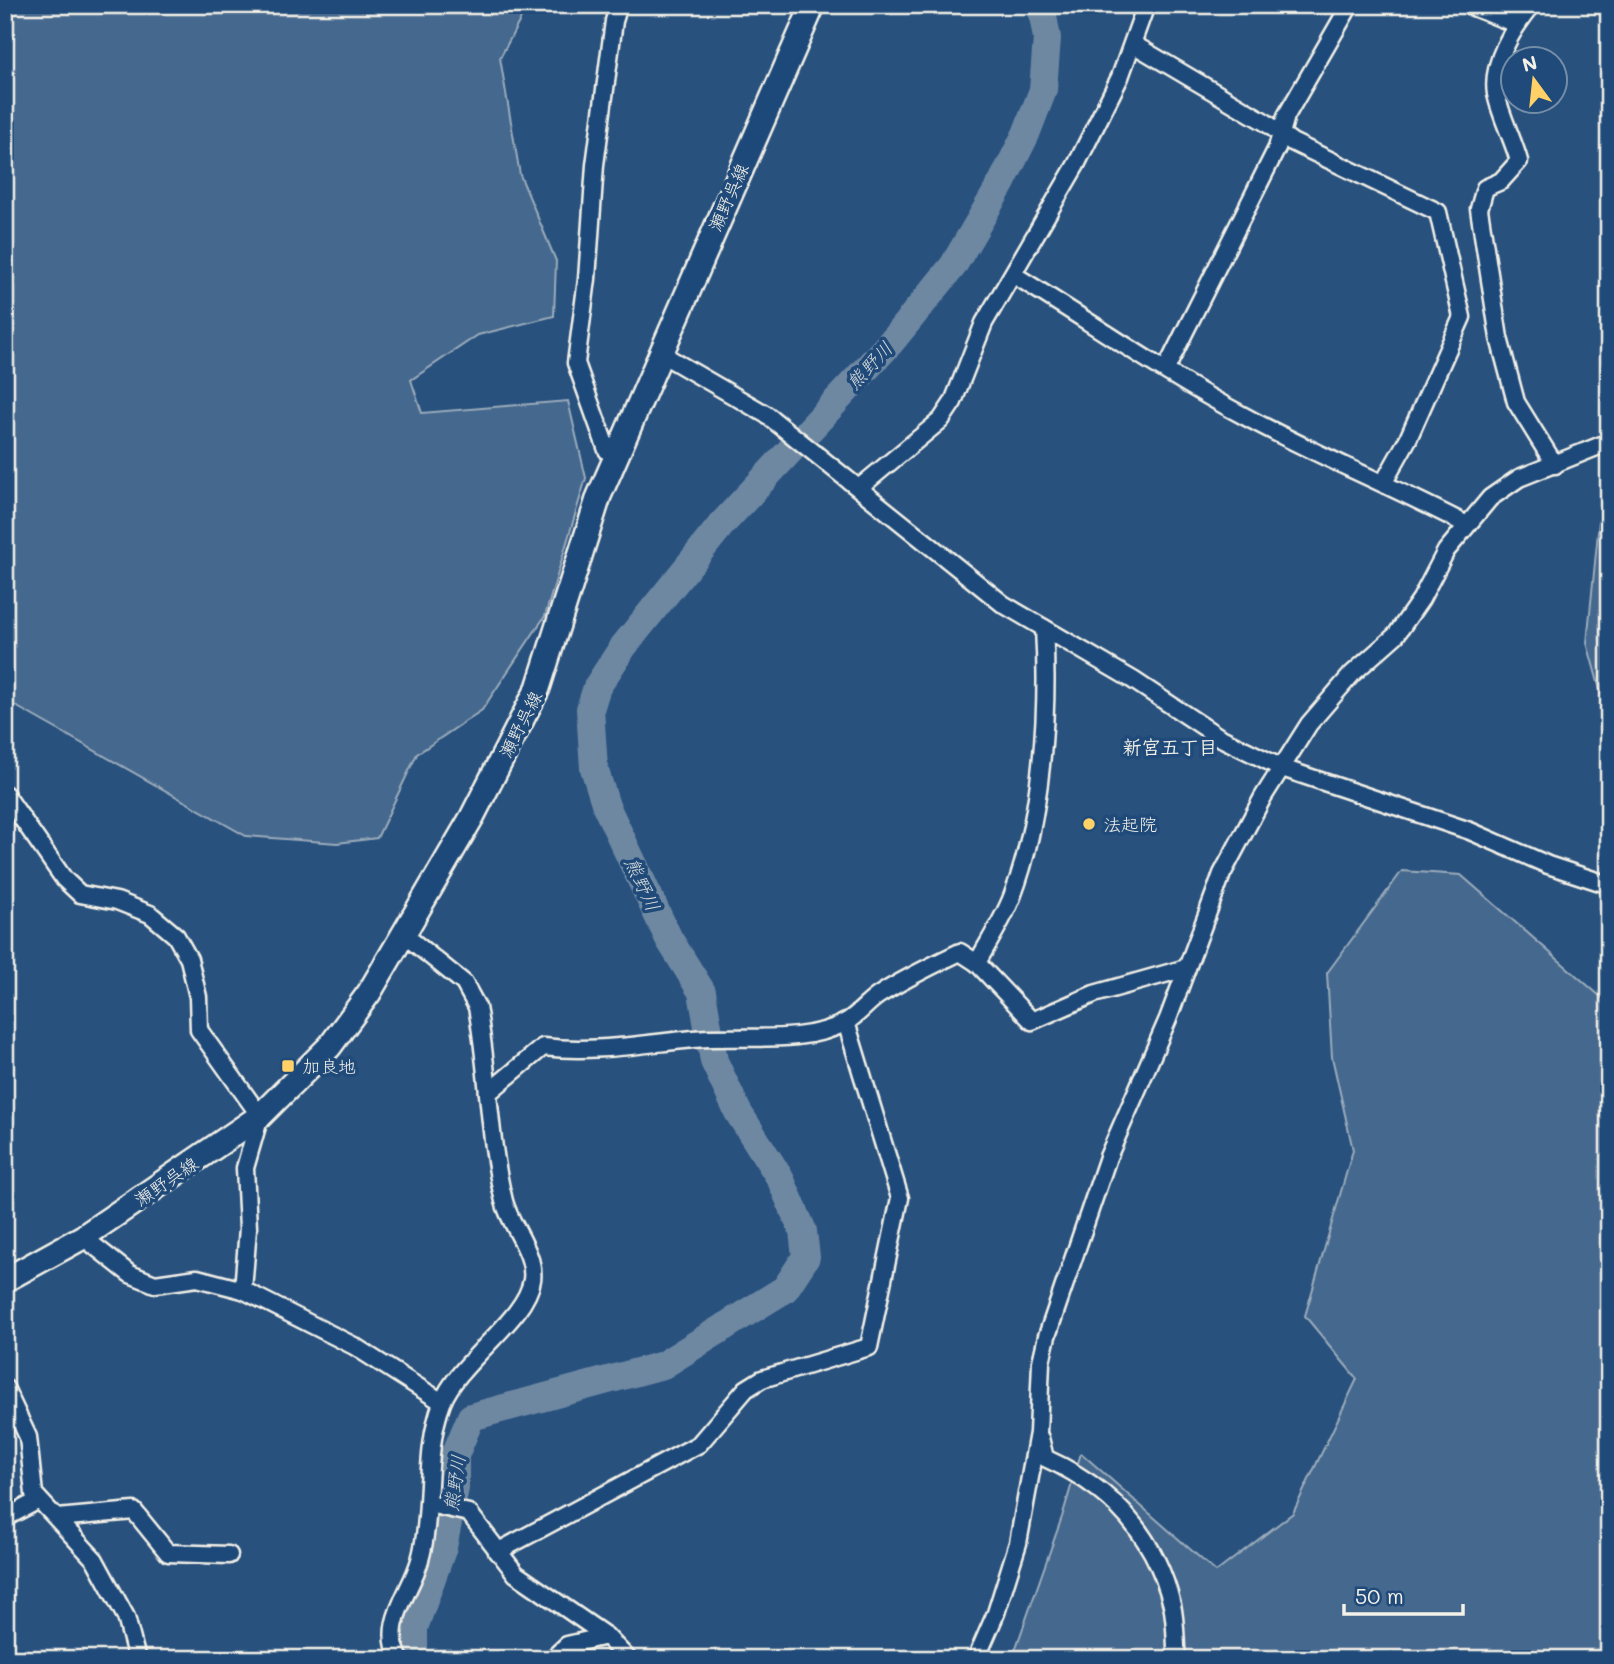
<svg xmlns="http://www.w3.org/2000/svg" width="1614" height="1664" font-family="Mali,'Klee One',sans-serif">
	<rect width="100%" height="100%" fill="#28517e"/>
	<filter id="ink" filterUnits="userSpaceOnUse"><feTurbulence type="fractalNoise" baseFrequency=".0143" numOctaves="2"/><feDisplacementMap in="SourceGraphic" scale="14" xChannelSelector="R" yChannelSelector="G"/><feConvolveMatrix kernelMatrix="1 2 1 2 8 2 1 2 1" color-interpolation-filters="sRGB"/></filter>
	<g filter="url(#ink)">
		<g fill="#45688e" stroke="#9cacbb" stroke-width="2">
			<path d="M5 5H528L500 58 520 175 556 261 554 316 478 335 411 380 422 413 568 401 586 478 545 616 482 710 417 754 377 838 337 843 246 836 5 700Z"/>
			<path d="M1609 514V722L1587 643 1599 522Z"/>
			<path d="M1402 871 1461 875 1609 1004V1659H1012L1062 1517 1081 1453 1216 1572 1293 1513 1357 1379 1305 1316 1353 1150 1332 1057 1327 973Z"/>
		</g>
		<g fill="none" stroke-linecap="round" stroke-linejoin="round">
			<path stroke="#6e88a2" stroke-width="28" d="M414 1659V1628L443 1547 455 1488V1455L471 1417 663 1365 785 1289 806 1257 803 1231 780 1178 738 1112 714 1061 702 992 669 939 606 806 594 768 590 709 597 687 623 647 722 524 891 342 953 266 1001 184 1026 134 1043 90 1047 38 1041 5"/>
			<g stroke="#f4f1e8" stroke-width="21">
				<g id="street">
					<path d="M1468 5 1516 24"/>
					<path d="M1532 5C1513 28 1491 63 1496 94 1501 117 1513 139 1519 161L1501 181 1485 188 1479 209 1499 338 1516 402 1555 465"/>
					<path d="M1133 44 1265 122 1292 142 1438 212 1462 317 1408 439 1384 482"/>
					<path d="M1014 275C1091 322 1166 375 1246 417 1318 456 1395 487 1467 525"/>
					<path d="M660 353 767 415 1003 604 1133 680 1219 737 1282 768 1470 831 1548 865 1609 885"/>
					<path d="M1166 369 1277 148 1286 116 1350 5"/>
					<path d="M615 458 607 450 576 363 587 279 595 165 614 21 619 5"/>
					<path d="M859 488 941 420 953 402 984 323 1076 165 1120 77 1146 5"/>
					<path d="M5 794 64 879 80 894 117 901 150 914 176 936 189 959 198 997 199 1030 260 1116 245 1168 248 1228 243 1290"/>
					<path d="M977 963C989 941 1003 920 1012 897 1042 819 1049 711 1044 628"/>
					<path d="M488 1093 543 1047C594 1053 642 1044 693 1039 740 1034 803 1046 846 1022 858 1015 868 1002 879 995 905 978 933 965 960 952L977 963 1032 1021 1094 994 1186 968"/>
					<path d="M83 1237 130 1274 155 1284 197 1278 243 1290 354 1346 442 1402"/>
					<path d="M5 1388 28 1437 34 1494 95 1560 126 1617 137 1659"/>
					<path d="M1040 1438 1045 1458C1110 1487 1155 1534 1172 1605 1176 1622 1175 1641 1177 1659"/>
					<path d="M429 1504 469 1513 516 1574 606 1636 628 1659"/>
					<path d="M5 1518 39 1500"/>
					<path d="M57 1518 134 1511 168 1553 229 1555"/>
					<path d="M497 1552 699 1444 746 1389 762 1379 869 1347 900 1198 846 1022"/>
					<path d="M400 1659C380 1624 411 1593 420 1560 434 1509 423 1453 442 1403 458 1361 526 1320 532 1280 536 1253 510 1226 504 1201 488 1137 489 1071 477 1007L464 983 402 933"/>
					<path d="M552 1659 567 1645 606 1636"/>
					<path d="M976 1659 996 1613 1018 1543 1038 1433 1041 1362 1047 1336 1108 1157 1168 1019 1222 874 1263 797 1309 724 1352 674 1396 635 1421 599 1446 551 1490 498 1519 478 1609 442"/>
				</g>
			</g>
			<g stroke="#f4f1e8" stroke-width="28">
				<path id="secondary" d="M5 1280 83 1237 260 1116 330 1046 369 993 472 817 538 688 599 496 813 5"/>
			</g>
			<use href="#street" stroke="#1f4a7a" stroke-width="16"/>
			<use href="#secondary" stroke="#1f4a7a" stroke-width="23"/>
		</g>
	</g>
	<g fill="#ffd166" stroke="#1f4a7a" stroke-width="2.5">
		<circle cx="1089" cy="824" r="7"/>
		<rect x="281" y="1059" width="14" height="14" rx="3.5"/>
	</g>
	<g text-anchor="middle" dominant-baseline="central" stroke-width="7" stroke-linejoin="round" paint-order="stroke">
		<g font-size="18" fill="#f4f1e8" stroke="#1f4a7a">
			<text transform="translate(728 197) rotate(-66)">瀬野呉線</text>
			<text transform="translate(520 724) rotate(-63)">瀬野呉線</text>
			<text transform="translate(166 1181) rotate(-34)">瀬野呉線</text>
		</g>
		<g font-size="18" fill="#f4f1e8" stroke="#1f4a7a" text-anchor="start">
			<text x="1103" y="824">法起院</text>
			<text x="302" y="1066">加良地</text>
		</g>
		<g font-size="19" font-style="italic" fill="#d9dcda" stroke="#1f4a7a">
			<text transform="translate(869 365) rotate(-47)">熊野川</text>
			<text transform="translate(643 884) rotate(65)">熊野川</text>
			<text transform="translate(454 1483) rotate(-82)">熊野川</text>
		</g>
		<g font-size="19" font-weight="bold" fill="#f4f1e8" stroke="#1f4a7a">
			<text x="1170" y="746">新宮五丁目</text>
		</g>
	</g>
	<rect width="1614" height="1664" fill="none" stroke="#1f4a7a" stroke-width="28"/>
	<rect x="14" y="14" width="1586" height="1636" fill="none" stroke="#f4f1e8" stroke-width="2.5" filter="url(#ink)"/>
	<g transform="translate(1534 80) rotate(345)"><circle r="33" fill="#1f4a7a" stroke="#748da6" stroke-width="2"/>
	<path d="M0-5L12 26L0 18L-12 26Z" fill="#ffd166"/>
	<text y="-10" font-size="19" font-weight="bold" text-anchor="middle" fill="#f4f1e8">N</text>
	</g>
	<path d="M1344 1604v10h119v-10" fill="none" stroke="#f4f1e8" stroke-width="3.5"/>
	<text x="1355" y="1604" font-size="21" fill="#f4f1e8" stroke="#1f4a7a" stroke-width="5" paint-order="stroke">50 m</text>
</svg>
